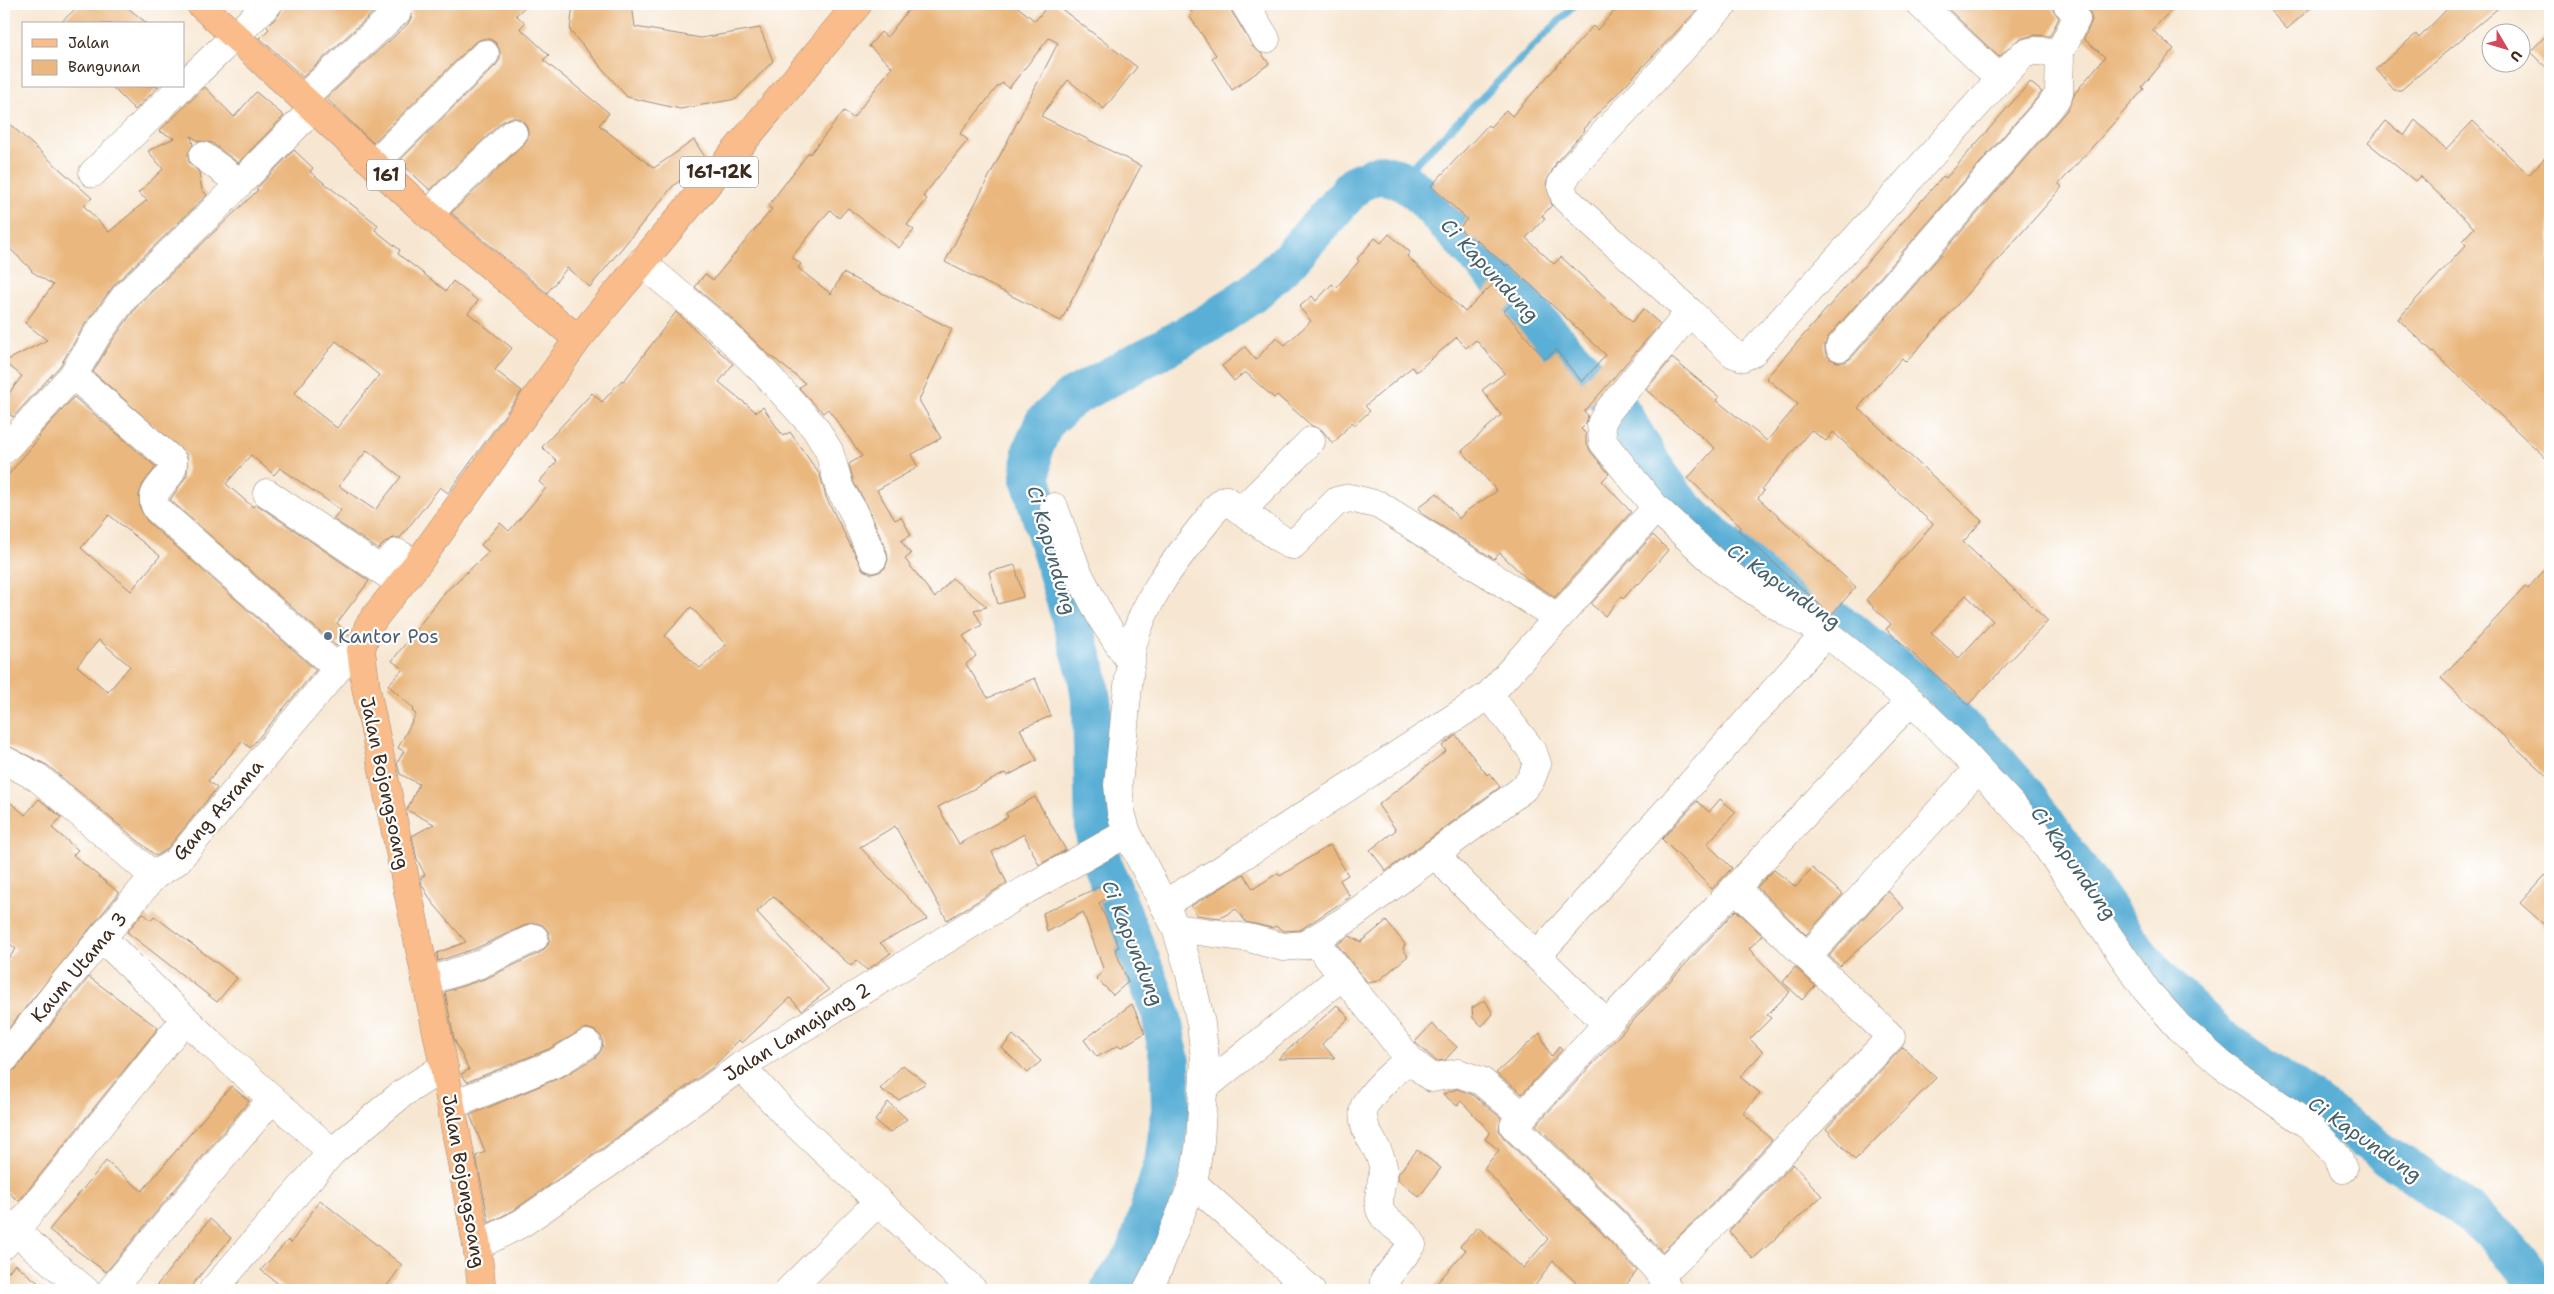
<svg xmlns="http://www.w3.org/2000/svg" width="2554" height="1294" font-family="'Shantell Sans',sans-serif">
	<rect width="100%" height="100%" fill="#fff"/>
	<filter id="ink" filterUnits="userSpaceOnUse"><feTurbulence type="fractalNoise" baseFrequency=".02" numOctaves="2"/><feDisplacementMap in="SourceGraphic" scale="10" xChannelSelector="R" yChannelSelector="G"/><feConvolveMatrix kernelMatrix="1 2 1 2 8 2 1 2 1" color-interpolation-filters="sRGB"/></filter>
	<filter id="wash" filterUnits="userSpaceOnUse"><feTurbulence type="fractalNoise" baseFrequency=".0096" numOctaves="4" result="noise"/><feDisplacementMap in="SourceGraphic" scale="20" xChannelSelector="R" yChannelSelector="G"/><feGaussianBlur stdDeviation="1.12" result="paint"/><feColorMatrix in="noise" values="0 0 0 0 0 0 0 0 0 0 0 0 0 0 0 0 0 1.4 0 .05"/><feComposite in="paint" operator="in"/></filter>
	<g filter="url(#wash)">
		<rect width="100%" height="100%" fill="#f7e7d2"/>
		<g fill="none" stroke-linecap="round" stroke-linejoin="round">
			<path stroke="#5aafd6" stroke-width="7" d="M1400 179 1576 4"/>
			<path stroke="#5aafd6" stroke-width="40" d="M1110 1290 1136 1254 1164 1163 1171 1110 1170 1063 1161 1013 1102 863 1095 833 1092 706 1087 673 1031 480 1032 451 1044 423 1071 398 1206 325 1253 293 1288 261 1357 183 1380 174 1400 179 1419 193 1619 409 1652 465 1677 500 1702 526 1756 572 1847 629 1922 688 1995 760 2027 797 2141 958 2177 997 2219 1037 2470 1213C2496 1236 2523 1258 2537 1290"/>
		</g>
		<g id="blocks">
			<g fill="#eab87f" fill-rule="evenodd">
				<path d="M81 4H123L148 24H59Z"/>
				<path d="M283 4H377L380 6 303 77 260 38 269 29 267 27 279 15Z"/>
				<path d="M410 4H528L516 15 525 23 520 28 549 55 543 60 609 113 599 125 654 168 694 140 707 160 673 186 590 287 567 268 547 293 451 213 524 144 528 138V130L524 122 518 118H510L502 122 430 190 399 161 496 65 500 59V51L496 43 490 39H482L474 43 373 143 326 98 408 24 412 16Z"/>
				<path d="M573 4H632L635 27 701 38 760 28 773 61 736 99 680 109 627 97 570 31Z"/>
				<path d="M913 4H1014L1035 21 1049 4H1055L1137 67 1104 109 1068 80 1041 116 1141 166 1061 321 945 262 1058 43 1049 38 1009 88 1003 83 998 86 960 134 968 140 923 196 927 199 907 225 914 230 899 248 848 208 839 218 830 210 792 257 801 264 798 268 831 294 843 273 952 329 919 400 941 438 911 455 918 467 877 490 895 520 901 517 911 535 901 541 911 554 905 559 935 598 952 578 987 607 974 610 982 625 963 636 976 656 966 664 988 698 1035 678 1051 716 1020 729 1037 760 1007 776 1005 773 938 807 959 844 1008 817 1006 813 1035 797 1066 850 1039 865 1024 834 992 852 1007 883 947 920 895 826 860 847 928 919 880 943 891 953 867 970 856 960 851 966 773 896 757 912 829 990 802 1010 790 998 742 1043 739 1040 713 1067 603 1148 514 1210 489 1223 476 1156 485 1152 470 1115 564 1076 596 1057 601 1051 603 1043 601 1036 595 1031 586 1028 549 1049 467 1082 461 1074 469 1070 454 1039 445 992 487 978 541 952 547 946 550 939 548 931 543 925 536 923 528 924 474 949 438 961 437 953 466 942 432 902 422 885 421 877 425 875 417 859 412 836 434 824 407 810 419 784 400 774 397 763 404 751 398 748 416 714 412 711 414 709 388 685 403 669 392 661 445 592 489 552 481 545 500 523 509 531 546 488 539 482 557 461 542 447 592 393 602 402 622 380 624 381 676 312 733 364 719 382 756 412 763 407 783 436 790 432 820 475 826 497 863 570 872 574 879 572 885 568 888 560 887 552 866 503 854 483 849 464 862 456 828 409 823 413 799 388 805 383 767 353 728 315 695 287 705 274 713 280 772 209 768 206 809 152 810 154 844 111 853 118 892 67 869 46 881 32 887 37ZM691 607 726 645 700 668 665 636Z"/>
				<path d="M1186 4H1229L1232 12 1253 47 1262 54 1269 64 1232 90 1212 58 1216 55 1190 17 1193 14Z"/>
				<path d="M1621 4H1703L1583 129 1585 130 1557 161 1546 183 1552 205 1542 216 1545 218 1526 238 1554 264 1561 257 1632 322 1643 309 1660 324 1584 412 1588 415 1586 424 1581 429 1586 434V443L1591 452 1609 474 1602 481 1631 512 1555 597 1528 580 1500 553 1494 559 1424 515 1418 508 1437 493 1459 519 1466 511 1497 491 1462 451 1501 415 1482 390 1505 373 1476 340 1466 348 1457 337 1416 372 1412 367 1365 406 1370 411 1355 425 1352 422 1333 444 1322 430 1312 426 1277 395 1274 398 1245 372 1234 381 1222 366 1245 347 1256 360 1276 337 1285 345 1311 321 1299 307 1312 296 1316 301 1332 284 1336 288 1359 261 1357 259 1375 238 1381 243 1389 234 1410 252 1407 256 1465 312 1498 279 1516 300 1504 311 1545 359 1556 350 1582 382 1606 355 1508 264 1506 266 1476 239 1474 242 1459 228 1467 219 1431 186 1488 125 1490 127 1506 110 1512 116 1593 26 1597 30Z"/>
				<path d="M1943 4H2052V8L2059 18 2050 36 2034 35 2019 39 1999 57Z"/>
				<path d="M2087 4H2177L2152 30 2174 49 2142 87 2144 89 2059 184 2062 187 2043 209 1906 362 1902 358 1858 408 1982 521 1963 542 2048 621 1968 705 1886 629 1891 624 1866 600 1933 524 1833 432 1826 441 1811 430 1762 489 1764 491 1758 498 1856 587 1831 615 1738 530 1741 527 1688 478 1715 448 1646 390 1672 358 1719 397 1716 400 1767 441 1798 404 1766 378 1943 176 1946 178 2030 82 2042 92 1828 337 1825 344V352L1830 359 1837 362H1845L1852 357 2068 109 2075 93 2105 57 2084 39 2092 20ZM1966 595 1993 621 1959 658 1931 633Z"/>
				<path d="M2264 4H2315L2287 29Z"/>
				<path d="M2452 4H2503L2401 90H2394L2376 69 2416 34 2419 38Z"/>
				<path d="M2550 31V71L2530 52Z"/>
				<path d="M111 86H159L135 110Z"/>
				<path d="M205 87 234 117 256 92 284 116 238 163 212 143 198 141 191 136 193 145 188 154 189 162 199 172 202 190 207 195 115 284 85 324 60 366 13 417 4 410V400L22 376 4 362 47 340 25 323 53 285 31 271 32 270 4 243V119L92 198 84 206 109 232 147 200 138 193 163 169 148 151 174 138 159 131Z"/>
				<path d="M2415 120 2446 149 2473 121 2529 175 2550 152V462L2398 319 2466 245 2462 241 2474 228 2420 176 2415 181 2368 143 2386 121 2404 136Z"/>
				<path d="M294 150 313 168 310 172 378 225 375 230 400 250 398 254 446 291 453 281 478 301 468 313 512 348 495 370 522 391 448 493 440 487 400 538H394L387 541 378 549 333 519 341 510 280 468 274 475 251 455 226 484 253 507 256 504 369 581 337 623 349 635 336 646 170 500 187 475V455L93 372 111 342 138 305 258 190 256 189ZM336 341 379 375 337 428 294 394ZM367 450 401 477 375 510 339 486Z"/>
				<path d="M74 397 156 467 143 484 139 495 140 508 147 521 316 670 250 748 242 741 208 781 217 788 167 849 156 856 47 765 4 744V480L39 438 38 436ZM109 515 160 556 131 591 81 548ZM99 640 130 666 108 692 77 666Z"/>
				<path d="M1653 535 1668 550 1639 584 1637 583 1623 599 1621 597 1605 616 1591 604Z"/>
				<path d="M2550 564V779L2441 678 2525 587 2527 589Z"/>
				<path d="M1015 565 1023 597 998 604 989 572Z"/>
				<path d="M1456 735 1487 775 1489 773 1500 787 1386 871 1370 850 1396 830 1378 805 1446 751 1442 746Z"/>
				<path d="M4 797 25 815 39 799 61 817 52 828 78 850 73 855 119 893 4 1034V964L16 949 4 939Z"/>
				<path d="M1720 799 1736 812 1707 844 1732 868 1712 889 1662 839 1697 801 1709 812Z"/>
				<path d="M1330 845 1348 875 1340 880 1350 897 1300 930 1284 931 1275 926 1272 928 1246 922 1236 909 1220 918 1197 915 1191 906 1244 874 1253 889 1278 873 1280 876Z"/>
				<path d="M1812 868 1843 894 1806 935 1757 887 1774 870 1796 887Z"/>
				<path d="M2550 870V930L2520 903Z"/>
				<path d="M1103 885 1109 897 1099 903 1119 947 1115 949 1128 982 1113 995 1096 978 1104 971 1083 912 1047 932 1043 913Z"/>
				<path d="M1888 891 1904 908 1840 966 1829 956Z"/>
				<path d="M1736 910 1762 935 1749 949 1790 992 1767 1015 1771 1018 1750 1039 1763 1052 1740 1077 1760 1093 1743 1113 1772 1140 1709 1207 1662 1252 1623 1210 1536 1125Z"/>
				<path d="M143 913 151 920 154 916 237 978 217 1002 127 932Z"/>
				<path d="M1386 921 1405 944 1403 949 1408 956 1378 981 1368 983 1337 944 1350 936 1361 942Z"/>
				<path d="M1795 967 1815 986 1802 1000 1783 982Z"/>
				<path d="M89 977 158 1028 19 1201 4 1189V1074L16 1069Z"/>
				<path d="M1485 1000 1493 1014 1482 1026 1473 1018 1472 1008Z"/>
				<path d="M1132 1004 1145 1033 1120 1048 1119 1045 1097 1057 1084 1040Z"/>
				<path d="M1337 1005 1349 1018 1322 1044 1335 1058 1278 1059Z"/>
				<path d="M1432 1024 1457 1047 1445 1060 1436 1061 1415 1042Z"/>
				<path d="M1540 1033 1551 1057 1559 1047 1562 1050 1522 1094 1496 1073Z"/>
				<path d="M1013 1035 1041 1061 1028 1073 1002 1048Z"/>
				<path d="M1903 1047 1936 1078 1855 1160 1826 1129Z"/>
				<path d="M903 1065 926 1083 899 1100 880 1089Z"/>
				<path d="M231 1086 249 1101 106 1272 49 1230 106 1161 142 1191Z"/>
				<path d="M1457 1089 1473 1095 1501 1118 1499 1130 1503 1137 1601 1232 1637 1271 1622 1290H1584L1553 1261 1532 1290H1431L1466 1250 1460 1246 1478 1227 1523 1268 1548 1239 1484 1168 1499 1150 1485 1139 1490 1132 1461 1101 1457 1106 1443 1094Z"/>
				<path d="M888 1102 907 1119 890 1133 875 1121Z"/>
				<path d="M1417 1150 1441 1168 1419 1197 1398 1180V1174Z"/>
				<path d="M1793 1164 1822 1196 1753 1259 1729 1231Z"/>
				<path d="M320 1200 402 1265 384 1290H286L261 1270 288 1240 291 1243Z"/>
				<path d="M210 1219 231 1238 188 1290H153Z"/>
				<path d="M15 1264 47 1290H4V1277Z"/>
			</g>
		</g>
	</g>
	<g filter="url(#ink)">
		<use href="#blocks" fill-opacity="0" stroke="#998878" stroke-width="1"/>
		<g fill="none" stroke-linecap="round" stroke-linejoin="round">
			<g stroke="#998878" stroke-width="29">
				<g id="minor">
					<path d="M1245 4 1266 39"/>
					<path d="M1920 4 2000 79"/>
					<path d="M2067 4 2072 9 2076 19 2060 52 2034 51 2023 54 1752 353 1743 357 1734 354 1690 312 1608 411 1601 424 1603 442 1656 508 1725 572 1790 614 1826 633 1911 701 1961 750 2035 830 2147 991 2179 1027 2222 1065 2307 1124 2336 1154 2343 1169"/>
					<path d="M184 85 268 4"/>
					<path d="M303 98 397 12"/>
					<path d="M203 156 233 178 243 180 313 109"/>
					<path d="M374 164 485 54"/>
					<path d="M93 173 182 86"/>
					<path d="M243 180 209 215 126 295 98 333 73 375 173 461C175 481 144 489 157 509L337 668"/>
					<path d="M429 215 445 197 513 133"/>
					<path d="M641 262 717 326 765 373 815 428 829 451 840 489 852 509 873 558"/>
					<path d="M1690 312 1565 198 1561 185 1569 171 1724 4"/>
					<path d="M1840 347 2056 99 2059 93 2060 52"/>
					<path d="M4 450 73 375"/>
					<path d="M267 493 400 583"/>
					<path d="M1054 507 1077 571 1102 619 1131 663"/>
					<path d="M1242 510 1311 441"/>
					<path d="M380 569 397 553 417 564"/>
					<path d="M4 760 37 777 154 876"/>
					<path d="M1435 854 1463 884 1607 1024 1911 701"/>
					<path d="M1164 904 1221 870 1489 695 1656 508"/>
					<path d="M1176 928 1249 938 1283 947 1305 945 1346 920 1523 789 1531 779 1537 764 1533 752 1489 695"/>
					<path d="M102 938 209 1042 332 1152"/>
					<path d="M1314 940 1410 1060"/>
					<path d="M1537 956 1826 633"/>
					<path d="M1808 956 1978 769"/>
					<path d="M426 982 480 964 534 938"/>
					<path d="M1607 1024 1514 1126 1612 1221 1661 1274"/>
					<path d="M4 1059 68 978 154 876 177 861 350 654"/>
					<path d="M741 1066 786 1115 973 1290"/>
					<path d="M1204 1088 1342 976"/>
					<path d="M452 1105 556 1063 587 1044"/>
					<path d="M1193 1183 1311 1290"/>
					<path d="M4 1222 85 1290"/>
					<path d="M4 1245 185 1019"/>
					<path d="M477 1246 522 1223 612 1161 741 1066 1026 890 1127 833"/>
					<path d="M111 1290 271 1100"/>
					<path d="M213 1290 332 1152 403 1093 444 1067"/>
					<path d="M789 1290 879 1201"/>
					<path d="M1147 1290 1158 1269 1193 1183 1200 1142 1205 1059 1201 1024 1189 970 1176 928 1127 833 1121 812 1118 785 1132 647C1144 599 1175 560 1205 523 1211 516 1217 504 1226 500L1288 544 1293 545 1337 501 1350 498 1379 505 1557 617"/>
					<path d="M1387 1290 1384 1281 1412 1245C1407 1230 1388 1226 1381 1212 1375 1200 1384 1181 1383 1167 1381 1152 1371 1142 1366 1129 1363 1121 1362 1110 1366 1103 1374 1091 1397 1067 1410 1060L1432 1078 1458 1073 1481 1081 1523 1116"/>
					<path d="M1668 1290 1661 1274 1720 1218 1891 1037 1735 888"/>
				</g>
			</g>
			<g stroke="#998878" stroke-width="29">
				<g id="major">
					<path d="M200 4 429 215 578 339"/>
					<path d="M482 1290 477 1246 444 1067 366 688 361 650 368 627 377 614 417 564 578 339 858 4"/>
				</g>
			</g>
			<use href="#minor" stroke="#fff" stroke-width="28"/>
			<use href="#major" stroke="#f9bc8a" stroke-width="28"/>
		</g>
	</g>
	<circle fill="#5c6f8a" stroke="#fff" stroke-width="2" cx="328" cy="636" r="5"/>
	<g text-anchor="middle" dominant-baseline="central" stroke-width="4.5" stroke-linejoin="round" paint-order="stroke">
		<g fill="#fff" stroke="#766a62" stroke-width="1">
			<rect x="680" y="156.5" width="78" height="31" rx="4"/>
			<rect x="367" y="159.5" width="38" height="31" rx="4"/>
		</g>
		<g font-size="18" font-weight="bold" fill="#3b2a1e">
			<text x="719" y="172">161-12K</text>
			<text x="386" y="175">161</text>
		</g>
		<g font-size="19" fill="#4e5e75" stroke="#fff" text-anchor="start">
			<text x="338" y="636">Kantor Pos</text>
		</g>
		<g font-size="19" fill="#3b2a1e" stroke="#fff">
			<text transform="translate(385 783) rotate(78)">Jalan Bojongsoang</text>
			<text transform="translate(218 810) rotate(-49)">Gang Asrama</text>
			<text transform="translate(79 967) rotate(-50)">Kaum Utama 3</text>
			<text transform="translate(797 1032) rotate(-32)">Jalan Lamajang 2</text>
			<text transform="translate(464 1181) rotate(80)">Jalan Bojongsoang</text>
		</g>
		<g font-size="20" font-style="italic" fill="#475f68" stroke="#fff">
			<text transform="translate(1490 270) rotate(47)">Ci Kapundung</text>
			<text transform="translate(1052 550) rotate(74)">Ci Kapundung</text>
			<text transform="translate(1784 586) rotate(35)">Ci Kapundung</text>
			<text transform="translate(2074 863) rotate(55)">Ci Kapundung</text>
			<text transform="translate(1133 943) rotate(68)">Ci Kapundung</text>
			<text transform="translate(2365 1139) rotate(35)">Ci Kapundung</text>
		</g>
	</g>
	<rect width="2554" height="1294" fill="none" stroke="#fff" stroke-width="20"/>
	<rect x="22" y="22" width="162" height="65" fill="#ffffff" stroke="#b1aaa5"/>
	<rect x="32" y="39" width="25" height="8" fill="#f9bc8a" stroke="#b1aaa5"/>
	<text x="68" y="48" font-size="15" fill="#3b2a1e">Jalan</text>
	<rect x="32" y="60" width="25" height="15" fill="#eab87f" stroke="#b1aaa5"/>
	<text x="68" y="72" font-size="15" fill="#3b2a1e">Bangunan</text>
	<g transform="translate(2506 48) rotate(128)"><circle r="24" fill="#ffffff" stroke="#b1aaa5"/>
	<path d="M0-4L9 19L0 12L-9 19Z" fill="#d1495b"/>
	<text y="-8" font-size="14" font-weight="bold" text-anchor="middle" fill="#3b2a1e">U</text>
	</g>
</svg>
